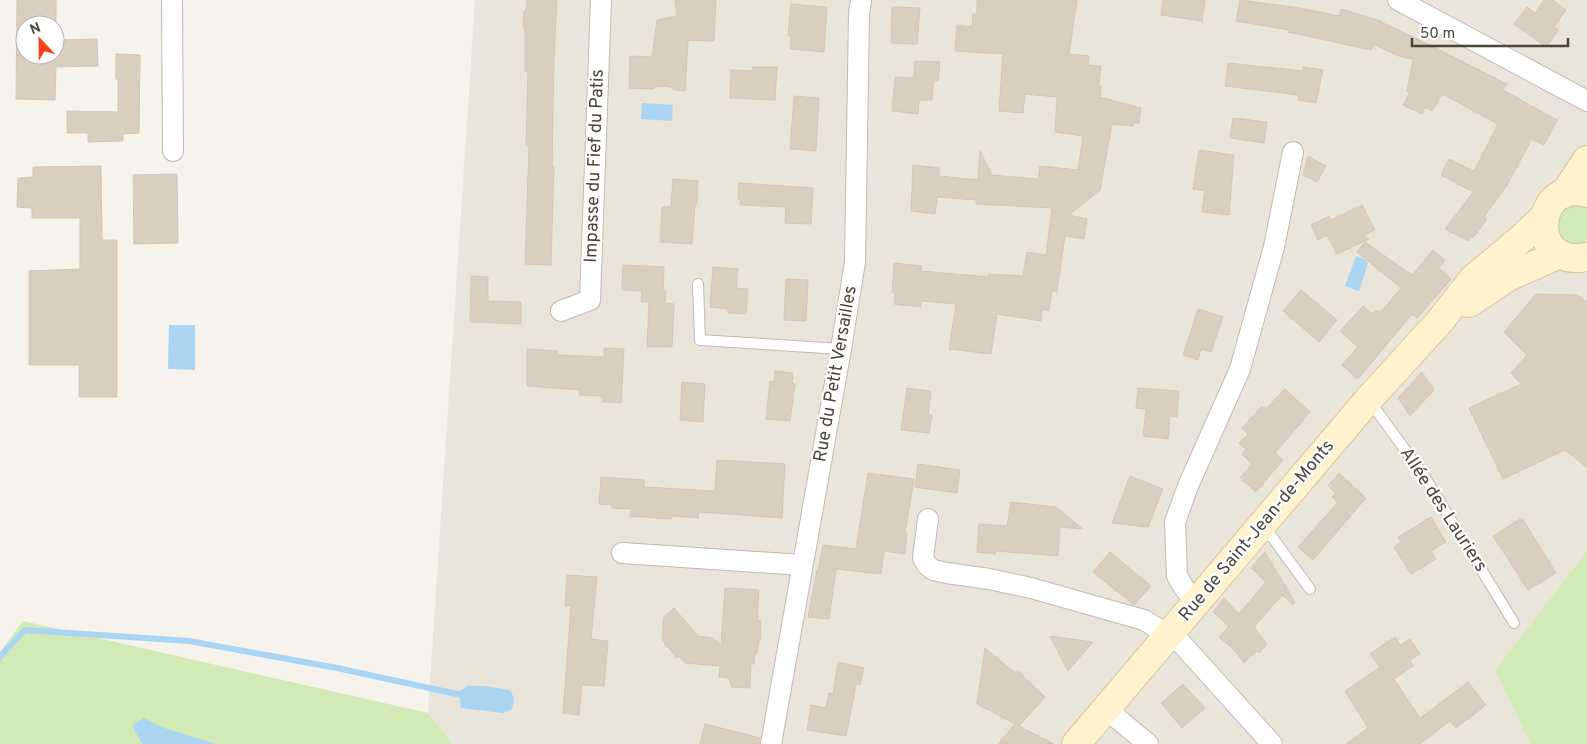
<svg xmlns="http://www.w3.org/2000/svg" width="1587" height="744" font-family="Overpass,sans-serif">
	<rect width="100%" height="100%" fill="#f6f3ec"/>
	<path fill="#eae5da" d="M475 0H1587V551L1495 670 1530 744H453L428 713Z"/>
	<g fill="#d2eab5">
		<path d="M1567 205 1587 206V241C1565 252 1545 226 1567 205Z"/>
		<path d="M1587 551V744H1530L1495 670Z"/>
		<path d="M23 621 428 713 453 744H0V652Z"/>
	</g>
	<g fill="#a9d4f2">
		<path d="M642 103 673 105 672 121 641 119Z"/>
		<path d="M1356 256 1366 260 1368 263 1359 291 1345 286Z"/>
		<path d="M169 325H195V370L168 369Z"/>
		<path d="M469 686H485L509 690C515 695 515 704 511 710L503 713 461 708 459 691Z"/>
		<path d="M144 718 161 727 216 744H142L132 726Z"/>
	</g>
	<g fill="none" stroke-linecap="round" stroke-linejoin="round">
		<path stroke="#a9d4f2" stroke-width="6" d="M0 657 25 630 189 641 337 668 466 696"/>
	</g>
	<g fill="#d8cfc1" stroke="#d3c7b4" fill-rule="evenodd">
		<path d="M17 0H56V40L97 39 98 66 56 67 55 100 16 99ZM25 25H55V55H25Z"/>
		<path d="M527 0H557L554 60 552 167H554L551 265 525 264 529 146H526L528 71H525V31L523 24 524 11H526Z"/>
		<path d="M675 0H716L714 41 688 40 685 91 674 90 670 87 656 86 653 89 629 88 630 56 652 57 657 20 677 16Z"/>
		<path d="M977 0H1077L1069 54 1089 56 1088 65 1101 66 1099 86H1101L1100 97 1141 108 1139 123H1133V126L1112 124 1100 190 1069 215 1087 219 1084 239 1065 236 1057 292 1052 291 1049 311 1042 309 1041 321 997 314 991 354 949 349 956 304 921 301V307L894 304 895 293 892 292 894 263 922 266 921 271 989 277V274L1023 276 1027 252 1046 255 1052 208 976 204V200L937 197 935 214 911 211 913 165 939 168V176L978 180 980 151 992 175 1038 179 1040 166 1078 170 1083 136 1055 132 1057 97 1025 94 1023 113 999 111 1003 54 955 51 957 25 972 27 973 14H977Z"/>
		<path d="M1163 0H1205L1202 21 1161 15Z"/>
		<path d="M1240 0 1300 8 1339 16 1341 9 1381 21V22L1432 46 1507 84 1503 90 1557 120 1544 145 1532 139 1507 185 1484 217 1487 219 1473 238 1471 236 1468 241 1445 229 1473 192 1441 175 1449 159 1474 171 1498 124 1442 94 1432 111 1425 107 1422 114 1403 105 1410 92 1407 91 1413 59 1399 56 1373 44 1371 50 1288 32 1289 30 1236 21Z"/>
		<path d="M1544 0H1553L1566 10 1554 27 1559 30 1546 47 1514 24 1527 7 1535 13Z"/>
		<path d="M791 4 827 7 824 52 790 49 791 36H788Z"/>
		<path d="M892 7 920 8 917 44 891 43Z"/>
		<path d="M116 54 140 55 139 133 123 134V141L88 142V133H67V111L118 112V79H116Z"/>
		<path d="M915 61 940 62 938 81 934 80 932 100H919L918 114 892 111 895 77 914 78Z"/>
		<path d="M1228 63 1303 71V67L1323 70 1316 103 1298 100 1299 95 1225 86Z"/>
		<path d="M753 67H777L775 100 730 98 731 70 753 71Z"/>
		<path d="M794 96 819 98 816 151 790 149Z"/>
		<path d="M1233 118 1267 122 1264 143 1230 138Z"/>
		<path d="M1199 150 1234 155 1229 215 1202 212 1205 191 1193 189Z"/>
		<path d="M1308 156 1326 166 1317 182 1303 175Z"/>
		<path d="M101 166 102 240H117V397H79V365H29V271L80 269V218H32V208L17 207 18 178 33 177V167Z"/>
		<path d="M177 174 178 243 134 244 133 175Z"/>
		<path d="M673 179 698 181 697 204H695L692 244 660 242 662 207H671Z"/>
		<path d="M739 183 813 188 811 224 785 223 786 207 740 205 741 199H738Z"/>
		<path d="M1362 205 1375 230 1364 235 1369 239 1337 254 1327 235 1318 240 1311 225 1329 216 1331 220Z"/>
		<path d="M1365 242 1412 275 1433 250 1445 260 1439 268 1451 279 1417 318 1412 314 1358 379 1342 365 1358 347 1340 331 1363 306 1372 314 1376 310 1380 313 1401 288 1357 252Z"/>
		<path d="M623 265 664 267 663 291H666L665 303 674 304 672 347H647L649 302H641L642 291 622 290Z"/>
		<path d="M713 267 738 269 736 288 748 289 746 314 728 313V309L710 307Z"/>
		<path d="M471 276 488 277V301L521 302V324L470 322Z"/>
		<path d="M786 279 808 280 806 321 784 320Z"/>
		<path d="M1301 290 1337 320 1319 342 1283 311Z"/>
		<path d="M1536 294 1578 295 1587 303V468L1565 450 1503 479 1469 408 1521 384 1511 373 1527 355 1504 332Z"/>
		<path d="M1198 309 1223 317 1211 352 1201 349 1198 360 1183 355Z"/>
		<path d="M604 348 624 349 621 403 603 402V396L579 395 580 390 527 386V349L557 351V355L604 357Z"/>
		<path d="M775 371 793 373 792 383 795 384 790 421 766 419 770 381 774 382Z"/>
		<path d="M1422 372 1434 390 1410 416 1398 398Z"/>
		<path d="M682 382 705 384 703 422 680 420Z"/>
		<path d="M907 388 931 391 928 415H932L929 433 901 430Z"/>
		<path d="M1138 388 1179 391 1177 417 1170 416 1168 439 1143 436 1146 409 1136 408Z"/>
		<path d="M1285 389 1310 412 1275 453 1283 460 1256 492 1240 478 1252 464 1242 454 1246 449 1239 443 1248 434 1242 428 1262 406 1266 409Z"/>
		<path d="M717 460 785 464 782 518 699 512 698 518 671 516V519L630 516 631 509 612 508V505L599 504 601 477 644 480V487L715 491Z"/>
		<path d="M918 464 960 470 957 493 915 487Z"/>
		<path d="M868 473 914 479 905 533H907L905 554 884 551 881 574 836 569 829 619 808 617 817 570H818L823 545 856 549Z"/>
		<path d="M1339 473 1366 498 1313 560 1298 547 1338 502 1332 497 1336 493 1328 486Z"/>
		<path d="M1130 476 1163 489 1148 527 1112 523Z"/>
		<path d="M1011 502 1056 507 1083 529 1060 527 1058 556 996 551 995 554 977 552 979 524 1007 526Z"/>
		<path d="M1431 517 1446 542 1431 551 1436 559 1411 574 1394 547 1401 542 1398 537Z"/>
		<path d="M1522 518 1556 573 1528 590 1493 536Z"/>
		<path d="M1110 552 1151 586 1134 605 1093 572Z"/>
		<path d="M1265 552 1295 602 1293 605 1282 595 1254 627 1267 644 1259 653 1257 651 1244 663 1235 651 1219 637 1229 626 1213 612 1224 598 1239 614 1266 582 1251 568Z"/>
		<path d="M567 575 597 577 591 639 608 641 604 686 582 685 579 715 563 713 571 606H565Z"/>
		<path d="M725 588 759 590 757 621H761L760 640H759L757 653H755L754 664H751L750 688 732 687 728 678 719 677 720 666 685 663 679 656 677 658 662 640 664 617 674 608 698 636 713 638 721 646Z"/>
		<path d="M1050 636 1093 642 1068 671Z"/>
		<path d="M1395 637 1400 645 1410 639 1420 654 1410 660 1413 666 1394 679 1420 718 1468 682 1486 705 1456 728 1450 721 1420 744H1346L1368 728 1345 691 1380 667 1370 654Z"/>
		<path d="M985 648 1016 674 1018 671 1045 697 1019 726 1054 744H998L1015 724 977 704Z"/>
		<path d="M838 662 864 668 860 685 856 684 846 736 807 730 811 705 826 708 829 693 833 694Z"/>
		<path d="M1183 684 1205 708 1182 728 1161 703Z"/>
		<path d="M705 724 760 738 759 744H700Z"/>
	</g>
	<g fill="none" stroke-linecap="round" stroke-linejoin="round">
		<g stroke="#c2bbae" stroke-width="12">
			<g id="lane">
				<path d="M698 284 700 340 841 349"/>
				<path d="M1369 400 1424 476 1514 623"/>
				<path d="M1259 530 1272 537 1310 589"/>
			</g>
		</g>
		<g stroke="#c2bbae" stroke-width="22">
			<g id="street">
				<path d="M172 0 173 151"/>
				<path d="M1398 0 1587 101"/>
				<path d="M561 311 590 300 601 0"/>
				<path d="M928 519 923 558 927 565 933 570 947 573 989 579 1031 588 1144 620 1181 643 1272 744"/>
				<path d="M622 553 802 565"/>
				<path d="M1196 602 1184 588 1177 576 1175 522 1188 486 1240 369 1274 247 1293 152"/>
				<path d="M1106 709 1148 744"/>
				<path d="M771 744 841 349 855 262 859 13 861 0"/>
			</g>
		</g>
		<g stroke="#d6c79b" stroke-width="30">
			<g id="secondary">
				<path d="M1587 193C1535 176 1525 269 1587 257"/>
				<path d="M1564 194 1587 160"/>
				<path d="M1469 303 1508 277 1560 254"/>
				<path d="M1076 744 1368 400 1440 321 1473 279 1522 238 1544 217"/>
			</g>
		</g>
		<use href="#lane" stroke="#fff" stroke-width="10"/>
		<use href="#street" stroke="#fff" stroke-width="20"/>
		<use href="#secondary" stroke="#fff3cd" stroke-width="28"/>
	</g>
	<g text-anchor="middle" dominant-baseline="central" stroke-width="4.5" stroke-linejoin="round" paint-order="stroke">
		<g font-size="18" fill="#4b4439" stroke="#fff">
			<text transform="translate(595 166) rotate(-88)">Impasse du Fief du Patis</text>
			<text transform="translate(836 374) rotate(-80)">Rue du Petit Versailles</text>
			<text transform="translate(1443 510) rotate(57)">Allée des Lauriers</text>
			<text transform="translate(1257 531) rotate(-50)">Rue de Saint-Jean-de-Monts</text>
		</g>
	</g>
	<g transform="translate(40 40) rotate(338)"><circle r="24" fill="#ffffff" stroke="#b7b4b0"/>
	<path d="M0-4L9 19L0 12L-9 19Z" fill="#fc3f1d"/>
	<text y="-8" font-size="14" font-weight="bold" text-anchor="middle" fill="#4b4439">N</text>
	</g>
	<path d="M1412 38v8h156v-8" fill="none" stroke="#4b4439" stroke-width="2.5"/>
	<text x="1420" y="38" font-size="15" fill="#4b4439" stroke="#ffffff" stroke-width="4" paint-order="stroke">50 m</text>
</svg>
